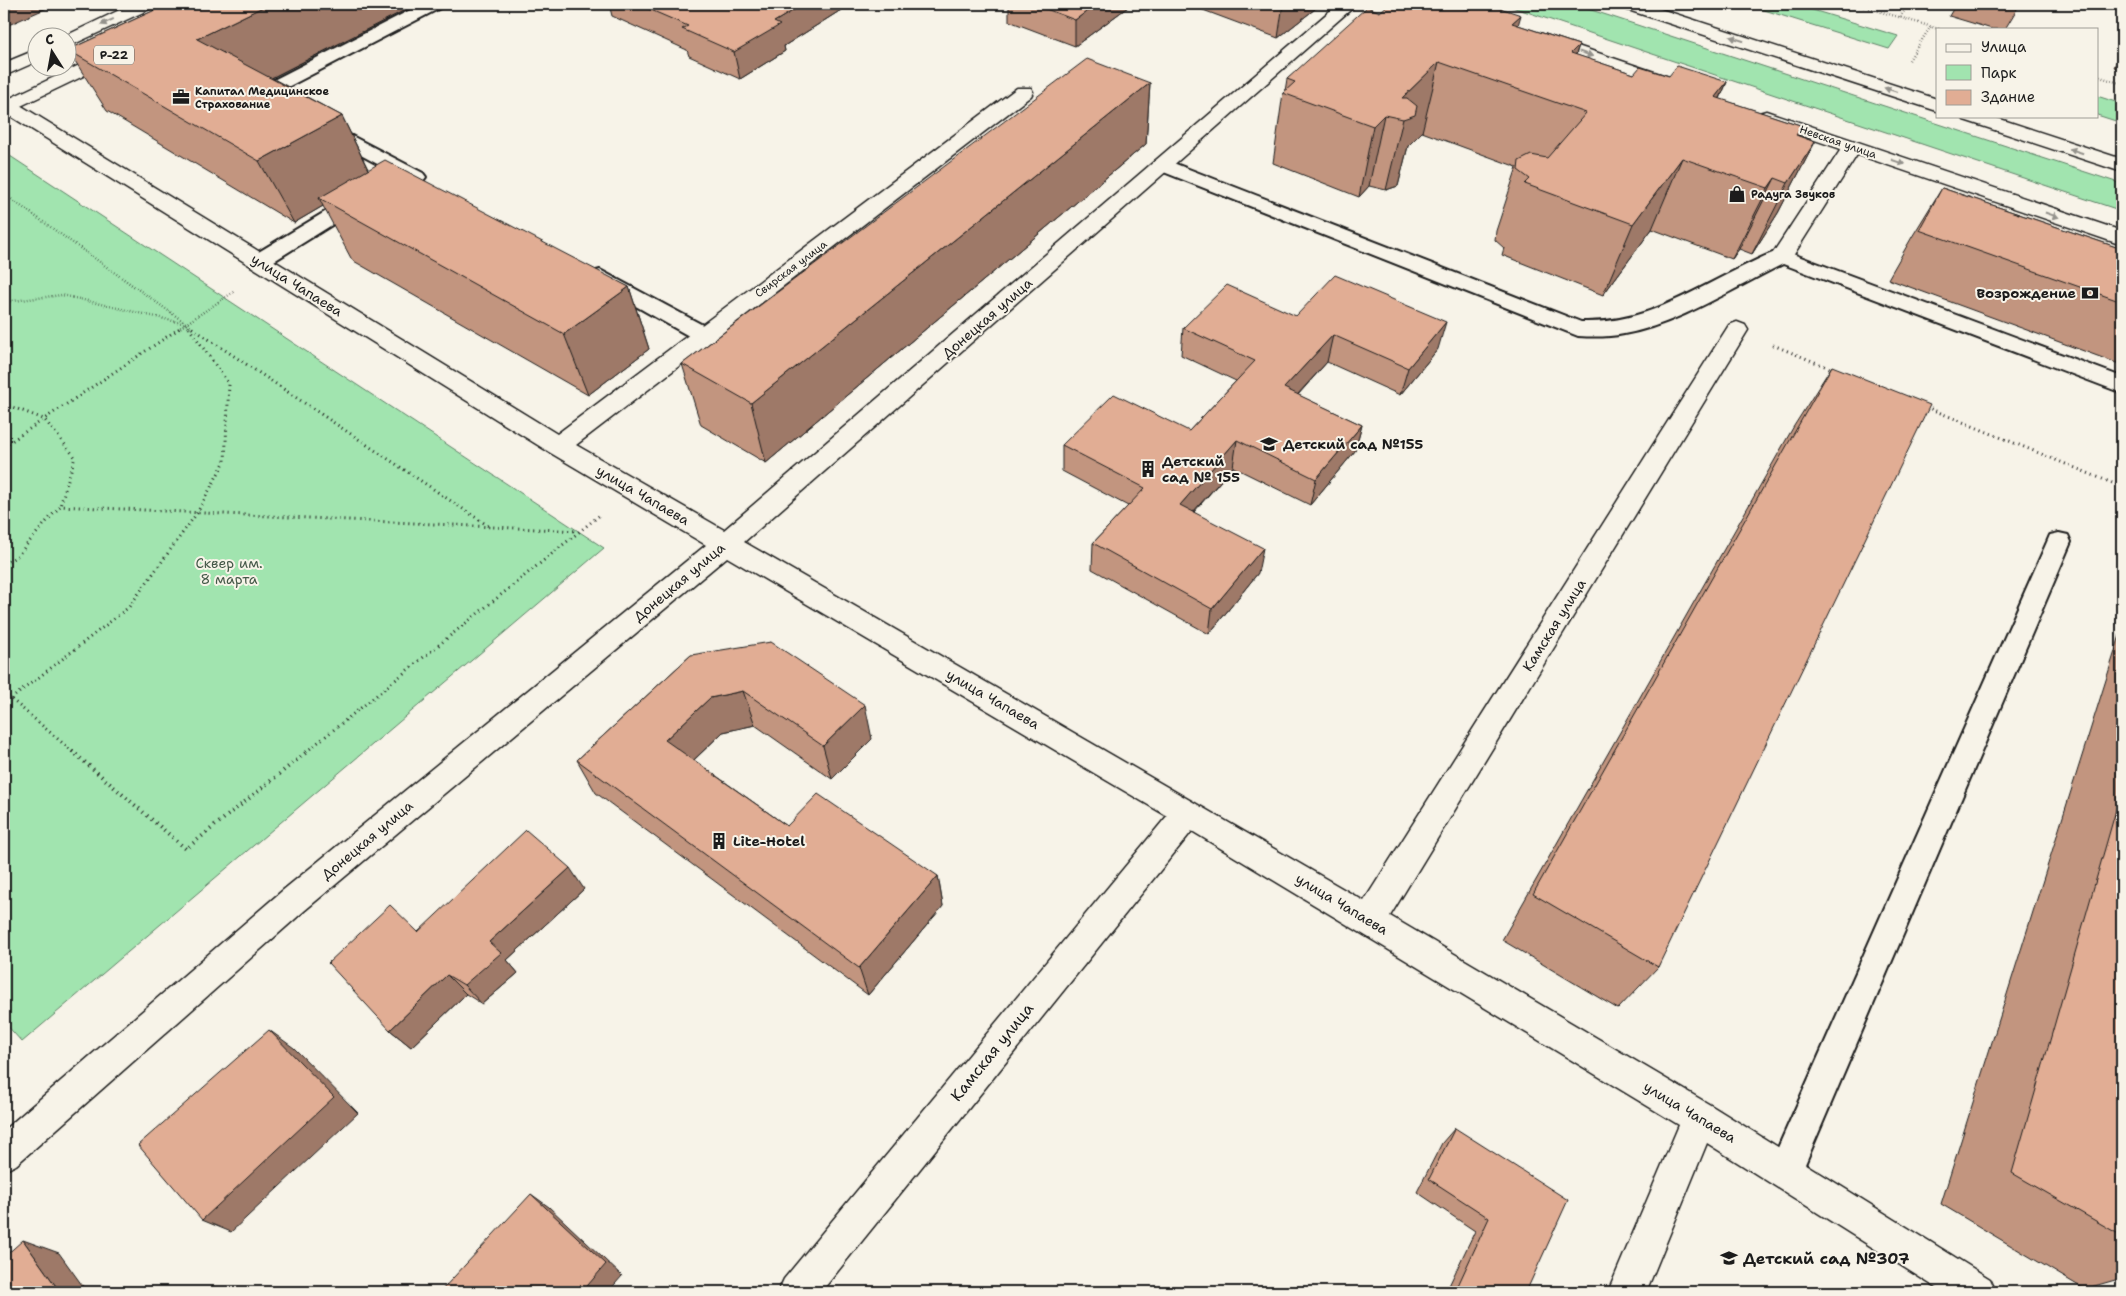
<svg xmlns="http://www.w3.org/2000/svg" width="2126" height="1296" font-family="'Shantell Sans',sans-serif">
	<rect width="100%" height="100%" fill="#f7f3e8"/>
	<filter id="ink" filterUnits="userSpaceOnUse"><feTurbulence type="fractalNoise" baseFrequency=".02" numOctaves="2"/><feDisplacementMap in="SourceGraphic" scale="10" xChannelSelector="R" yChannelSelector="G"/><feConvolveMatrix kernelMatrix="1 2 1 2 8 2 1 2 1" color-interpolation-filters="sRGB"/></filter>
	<g filter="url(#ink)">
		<g fill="#a1e4af" stroke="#5e8066">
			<path d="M1503 4H1573L2122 184V211Z"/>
			<path d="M1745 4H1793L1898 36 1889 49Z"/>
			<path d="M2097 96 2122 104V123L2097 115Z"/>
			<path d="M4 152 604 548 22 1042 4 1022Z"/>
		</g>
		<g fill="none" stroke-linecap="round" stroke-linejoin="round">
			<g stroke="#1c1c1c" stroke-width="4">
				<g id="lane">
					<path d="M422 4H442L440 8 276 93 285 100 282 104C272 106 259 102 253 93L256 89Z"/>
					<path d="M325 122 423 173 426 177 423 181H409L318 132 316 128 318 124Z"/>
					<path d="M1163 159 1581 322C1641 324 1683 296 1736 270 1751 263 1766 254 1782 250L2122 377V393L1783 264C1736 287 1676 325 1624 334 1609 337 1594 337 1578 336L1156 169 1153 165 1156 161Z"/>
					<path d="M360 193 367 195 370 199 367 203 266 266 259 268 252 266 249 261 252 256 353 195Z"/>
					<path d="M600 270 712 330 715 335 712 340 704 342 696 340 593 282 590 277 593 272Z"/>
					<path d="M2059 533 2068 535 2071 542 1797 1183 1785 1188 1773 1183 1768 1171 1773 1159 2047 542 2050 535Z"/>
				</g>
			</g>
			<g stroke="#1c1c1c" stroke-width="3">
				<g id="street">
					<path d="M1338 4H1357L744 542 1364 901 1729 325 1737 322 1745 325 1748 330 1390 916 1712 1106 1990 1279 1996 1292H1943L1707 1143 1646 1292H1608L1679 1125 1192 831 821 1292H778L784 1279 1167 816 727 557 304 911 16 1165 4 1171V1130L282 891 706 545 549 452 4 112V101L15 102 557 434 1017 88H1031L1033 92 1031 96 576 445 724 530Z"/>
					<path d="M1852 141 1859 143 1862 147 1793 256 1790 261 1782 263 1774 261 1771 256 1845 143Z"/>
				</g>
			</g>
			<g stroke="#1c1c1c" stroke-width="3">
				<g id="primary">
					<path d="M1619 4H1645L1937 99V111L1622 8Z"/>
					<path d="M1542 34 1678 80 1680 84 1678 88H1664L1536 43 1533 39 1536 35Z"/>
					<path d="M1766 111 2122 231V245L1759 121 1756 117 1759 113Z"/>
					<path d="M1962 116H1991L2122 159V172L1964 120Z"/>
				</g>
			</g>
			<g stroke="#1c1c1c" stroke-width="3">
				<g id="highway">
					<path d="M132 4H155L152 8 74 44 68 45V38H61Z"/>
					<path d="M115 48 121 50 124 54 121 58 4 114V101Z"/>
					<path d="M38 49V61L4 76V63Z"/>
				</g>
			</g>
			<g stroke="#1c1c1c" stroke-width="2.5" stroke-dasharray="0.5 2.5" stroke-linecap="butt">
				<path d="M1855 4 1939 29"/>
				<path d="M1900 17 1909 4"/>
				<path d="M1909 60 1931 26"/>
				<path d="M2097 76 2122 84"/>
				<path d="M4 194 194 329"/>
				<path d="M4 302 62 295 186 324 190 329"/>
				<path d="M178 329 235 291"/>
			</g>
			<g stroke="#1c1c1c" stroke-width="3" stroke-dasharray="1 4" stroke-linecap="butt">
				<path d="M192 328 490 527"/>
				<path d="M1773 345 1832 369"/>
				<path d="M4 404 44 419 75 457 60 506"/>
				<path d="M1926 407 2122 487"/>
				<path d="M4 446 180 328"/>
				<path d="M4 564 17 556 60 506 578 531"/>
				<path d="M4 693 73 752"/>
				<path d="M11 699 129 607 197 513 225 461 229 384 189 328"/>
				<path d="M306 752 600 515"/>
			</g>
			<path stroke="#1c1c1c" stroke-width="4" stroke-dasharray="1 4.5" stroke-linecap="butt" d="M72 751 186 849 308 751"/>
			<use href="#lane" fill="#f7f3e8" fill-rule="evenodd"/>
			<use href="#street" fill="#f7f3e8" fill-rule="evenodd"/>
			<use href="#primary" fill="#f7f3e8" fill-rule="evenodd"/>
			<use href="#highway" fill="#f7f3e8" fill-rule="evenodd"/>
		</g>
		<g fill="#c2957f" stroke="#1c1c1c">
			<path d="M168 4H407L409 8 272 78 342 116 368 169 629 287 649 349 588 395 352 260 323 206 294 223 107 111 68 50Z"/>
			<path d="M609 4H840L841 10 784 46 785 51 740 79 689 56 687 50 612 16Z"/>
			<path d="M872 4H885L880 7Z"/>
			<path d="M1009 4H1132L1075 46 1009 21Z"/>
			<path d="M1187 4H1320V5L1278 38Z"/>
			<path d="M1956 4H2020L2005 29H1992L1949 16Z"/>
			<path d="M1380 12 1518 25 1579 45 1576 55 1634 74 1669 76 1727 82 1720 99 1803 126 1798 136 1815 142 1778 213 1752 254 1739 249 1732 259 1652 229 1603 295 1502 255 1504 248 1495 240 1496 231 1517 167 1422 132 1408 146 1398 186 1386 190 1369 186 1359 197 1273 163 1283 93 1285 91 1287 79Z"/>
			<path d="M2122 51V70L2114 67Z"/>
			<path d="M1150 83 1146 144 766 463 701 425 682 364Z"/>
			<path d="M1942 188 2122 249V365L1888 279 1912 237Z"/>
			<path d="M1296 316 1438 349 1400 395 1327 362 1298 395 1362 425 1355 451 1310 505 1233 467 1194 512 1258 573 1209 634 1092 569 1093 543 1128 506 1062 471V445L1189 431 1236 381 1181 355 1183 328Z"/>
			<path d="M1832 366 1658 967 1618 1009 1502 940 1794 426Z"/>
			<path d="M2122 629V1278L2084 1289 1941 1204Z"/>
			<path d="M691 655 872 739 832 779 755 725 723 732 694 760 787 826 938 876 943 906 868 995 596 793 577 760Z"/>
			<path d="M584 889 507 960 518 973 482 1004 466 994 411 1047 390 1030 418 932Z"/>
			<path d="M1455 1128 1526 1292H1446L1475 1231 1417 1192 1442 1143Z"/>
		</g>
		<g fill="#9e7968" stroke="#1c1c1c">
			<path d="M4 4H56L4 27Z"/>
			<path d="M269 4H407L409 8 230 99 197 39Z"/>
			<path d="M804 4H840L841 10 784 46 785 51 740 79 734 52 774 22Z"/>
			<path d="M879 4H885L880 7Z"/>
			<path d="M1097 4H1132L1075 46V20Z"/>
			<path d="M1283 4H1320V5L1278 38Z"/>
			<path d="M1521 15 1501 84 1512 23Z"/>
			<path d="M1579 45 1559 104 1571 53Z"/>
			<path d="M1439 62 1422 132 1408 146 1398 186 1386 190 1403 119 1402 98Z"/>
			<path d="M1727 82 1696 153 1715 97Z"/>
			<path d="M1150 83 1146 144 766 463 751 403Z"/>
			<path d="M1384 115 1369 186 1359 197 1373 126Z"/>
			<path d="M342 116 372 178 319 198 323 206 294 223 259 161Z"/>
			<path d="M1815 142 1778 213 1752 254 1788 183Z"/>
			<path d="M1682 158 1652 229 1603 295 1633 224Z"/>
			<path d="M1775 178 1739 249 1732 259 1768 188Z"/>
			<path d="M629 287 649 349 588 395 564 334Z"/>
			<path d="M1446 322 1438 349 1400 395 1408 368Z"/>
			<path d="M1333 335 1327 362 1279 415 1284 388Z"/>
			<path d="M1362 425 1355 451 1310 505 1316 479Z"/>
			<path d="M1237 440 1233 467 1177 530 1180 505Z"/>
			<path d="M1263 548 1258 573 1209 634 1212 609Z"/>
			<path d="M743 691 755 725 723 732 680 773 665 740 710 698Z"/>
			<path d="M865 705 872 739 832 779 823 746Z"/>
			<path d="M570 868 584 889 507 960 518 973 482 1004 464 985 489 942Z"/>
			<path d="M938 876 943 906 868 995 859 968Z"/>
			<path d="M447 975 466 994 411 1047 390 1030Z"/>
			<path d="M269 1030 294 1048 358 1113 231 1232 202 1220Z"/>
			<path d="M531 1194 549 1207 622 1276 608 1292H582Z"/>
			<path d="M23 1240 59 1253 87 1292H60Z"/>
		</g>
		<g fill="#e1ad94" stroke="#1c1c1c">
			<path d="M168 4H269L197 39 342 116 259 161 68 50Z"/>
			<path d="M637 4H804L774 22 780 25 734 52 682 29 688 26Z"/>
			<path d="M1033 4H1097L1075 20Z"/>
			<path d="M1389 4H1452L1471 10 1477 4H1488L1521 15 1512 23 1579 45 1571 53 1634 74 1640 67 1669 76 1677 66 1727 82 1715 97 1803 126 1796 135 1815 142 1788 183 1775 178 1768 188 1682 158 1633 224 1525 184 1530 179 1518 170 1519 161 1531 155 1547 158 1586 113 1439 62 1402 98H1407L1417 106 1415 115 1403 119 1384 115 1373 126 1283 93 1295 82 1287 79 1367 7 1380 12Z"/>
			<path d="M1087 59 1150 83 751 403 682 364Z"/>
			<path d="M385 160 629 287 564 334 319 198Z"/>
			<path d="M1942 188 2122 249V302L1919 230Z"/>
			<path d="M1335 275 1446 322 1408 368 1333 335 1284 388 1362 425 1316 479 1237 440 1180 505 1263 548 1212 609 1093 543 1145 488 1062 445 1114 394 1189 431 1255 361 1183 328 1227 285 1296 316Z"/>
			<path d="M1832 366 1930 405 1658 967 1533 894Z"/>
			<path d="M771 642 865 705 823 746 743 691 710 698 665 740 787 826 818 794 938 876 859 968 577 760 691 655Z"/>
			<path d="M2122 789V1236L2012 1173Z"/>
			<path d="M526 830 570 868 489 942 501 953 464 985 447 975 390 1030 328 963 390 905 418 932Z"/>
			<path d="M269 1030 334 1097 202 1220 138 1145Z"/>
			<path d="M1455 1128 1568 1200 1526 1292H1455L1489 1218 1429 1179Z"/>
			<path d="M531 1194 606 1264 582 1292H440Z"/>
			<path d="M23 1240 60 1292H4V1257Z"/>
		</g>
		<defs><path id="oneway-solid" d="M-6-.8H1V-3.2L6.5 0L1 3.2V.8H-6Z" transform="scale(1.25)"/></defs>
		<g fill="#94928c">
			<use href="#oneway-solid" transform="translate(107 22) rotate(155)"/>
			<use href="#oneway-solid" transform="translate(1737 39) rotate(-162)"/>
			<use href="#oneway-solid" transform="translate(1586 54) rotate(19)"/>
			<use href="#oneway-solid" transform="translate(1891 90) rotate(-162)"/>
			<use href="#oneway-solid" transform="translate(2076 151) rotate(-162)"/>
			<use href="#oneway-solid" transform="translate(1898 162) rotate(19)"/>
			<use href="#oneway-solid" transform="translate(2052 215) rotate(19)"/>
		</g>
	</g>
	<defs>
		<g id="office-bare" transform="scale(1.35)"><path d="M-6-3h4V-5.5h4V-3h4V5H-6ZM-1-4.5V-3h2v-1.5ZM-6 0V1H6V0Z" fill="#1c1c1c" stroke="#f7f3e8" stroke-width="2.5" paint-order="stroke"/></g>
		<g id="shop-bare" transform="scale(1.35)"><path d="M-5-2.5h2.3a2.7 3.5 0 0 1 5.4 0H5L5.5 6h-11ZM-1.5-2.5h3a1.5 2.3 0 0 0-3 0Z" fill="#1c1c1c" stroke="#f7f3e8" stroke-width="2.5" paint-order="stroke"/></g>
		<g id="bank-bare" transform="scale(1.35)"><path d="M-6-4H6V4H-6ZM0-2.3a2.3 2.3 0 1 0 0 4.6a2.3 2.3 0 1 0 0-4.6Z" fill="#1c1c1c" stroke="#f7f3e8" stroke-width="2.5" paint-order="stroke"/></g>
		<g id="school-bare" transform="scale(1.35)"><path d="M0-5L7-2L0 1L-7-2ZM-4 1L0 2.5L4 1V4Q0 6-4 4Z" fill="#1c1c1c" stroke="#f7f3e8" stroke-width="2.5" paint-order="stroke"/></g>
		<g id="building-bare" transform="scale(1.35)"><path d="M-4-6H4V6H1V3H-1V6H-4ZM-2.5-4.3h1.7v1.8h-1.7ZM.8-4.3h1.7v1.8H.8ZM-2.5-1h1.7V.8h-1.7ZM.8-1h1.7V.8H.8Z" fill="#1c1c1c" stroke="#f7f3e8" stroke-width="2.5" paint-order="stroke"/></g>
	</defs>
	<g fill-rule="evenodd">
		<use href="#office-bare" x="181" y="97"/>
		<use href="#shop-bare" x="1737" y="194"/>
		<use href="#bank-bare" x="2090" y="293"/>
		<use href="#school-bare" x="1269" y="444"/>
		<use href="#building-bare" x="1148" y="469"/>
		<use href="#building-bare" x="719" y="841"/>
		<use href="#school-bare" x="1729" y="1258"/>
	</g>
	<g text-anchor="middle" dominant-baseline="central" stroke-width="4" stroke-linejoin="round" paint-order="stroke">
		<g font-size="11" font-weight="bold" fill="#1c1c1c" stroke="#f7f3e8" text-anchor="start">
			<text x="195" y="91">Капитал Медицинское<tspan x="195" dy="13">Страхование</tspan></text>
			<text x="1751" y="194">Радуга Звуков</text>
		</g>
		<g font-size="11" fill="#1c1c1c" stroke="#f7f3e8">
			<text transform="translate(1838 142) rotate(19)">Невская улица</text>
			<text transform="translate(791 269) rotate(-37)">Свирская улица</text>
		</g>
		<rect fill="#f7f3e8" stroke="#5e5c59" stroke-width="1" x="94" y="45.5" width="40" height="19" rx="4"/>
		<g font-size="12" font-weight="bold" fill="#1c1c1c">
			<text x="114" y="55">Р-22</text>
		</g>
		<g font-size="14" fill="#1c1c1c" stroke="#f7f3e8">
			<text transform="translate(297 285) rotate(32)">улица Чапаева</text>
			<text transform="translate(987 318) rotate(-41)">Донецкая улица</text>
			<text transform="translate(643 495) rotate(30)">улица Чапаева</text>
			<text transform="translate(679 582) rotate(-40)">Донецкая улица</text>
			<text transform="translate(1554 625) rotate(-58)">Камская улица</text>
			<text transform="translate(993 699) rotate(30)">улица Чапаева</text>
			<text transform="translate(367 840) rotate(-40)">Донецкая улица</text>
			<text transform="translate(1342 904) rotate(31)">улица Чапаева</text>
			<text transform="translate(1690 1112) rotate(31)">улица Чапаева</text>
		</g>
		<g font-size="14" font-weight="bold" fill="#1c1c1c" stroke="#f7f3e8" text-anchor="start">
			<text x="2076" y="293" text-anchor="end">Возрождение</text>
			<text x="1283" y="444">Детский сад №155</text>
			<text x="1162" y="461">Детский<tspan x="1162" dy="16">сад № 155</tspan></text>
			<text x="733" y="841">Lite-Hotel</text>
		</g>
		<g font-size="14" fill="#445848" stroke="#f7f3e8">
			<text x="229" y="563">Сквер им.<tspan x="229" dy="16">8 марта</tspan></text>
		</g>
		<g font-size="16" fill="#1c1c1c" stroke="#f7f3e8">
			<text transform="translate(992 1052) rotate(-51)">Камская улица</text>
		</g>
		<g font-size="16" font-weight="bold" fill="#1c1c1c" stroke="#f7f3e8" text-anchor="start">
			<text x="1743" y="1258">Детский сад №307</text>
		</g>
	</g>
	<rect width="2126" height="1296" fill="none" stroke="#f7f3e8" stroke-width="20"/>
	<rect x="10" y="10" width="2106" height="1276" fill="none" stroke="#1c1c1c" stroke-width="2" filter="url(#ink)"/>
	<rect x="1936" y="28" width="162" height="90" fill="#f7f3e8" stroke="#9f9d96"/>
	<rect x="1946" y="44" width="25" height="8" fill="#f7f3e8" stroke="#9f9d96"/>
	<text x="1981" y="52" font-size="15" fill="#1c1c1c">Улица</text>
	<rect x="1946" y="65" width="25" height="15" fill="#a1e4af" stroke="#9f9d96"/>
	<text x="1981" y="78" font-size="15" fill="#1c1c1c">Парк</text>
	<rect x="1946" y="90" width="25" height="15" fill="#e1ad94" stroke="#9f9d96"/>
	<text x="1981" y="102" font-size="15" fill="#1c1c1c">Здание</text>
	<g transform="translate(52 52) rotate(349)"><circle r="24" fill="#f7f3e8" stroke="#9f9d96"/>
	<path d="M0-4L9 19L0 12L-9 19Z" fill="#1c1c1c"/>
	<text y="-8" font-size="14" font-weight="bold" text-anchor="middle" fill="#1c1c1c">С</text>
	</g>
</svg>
